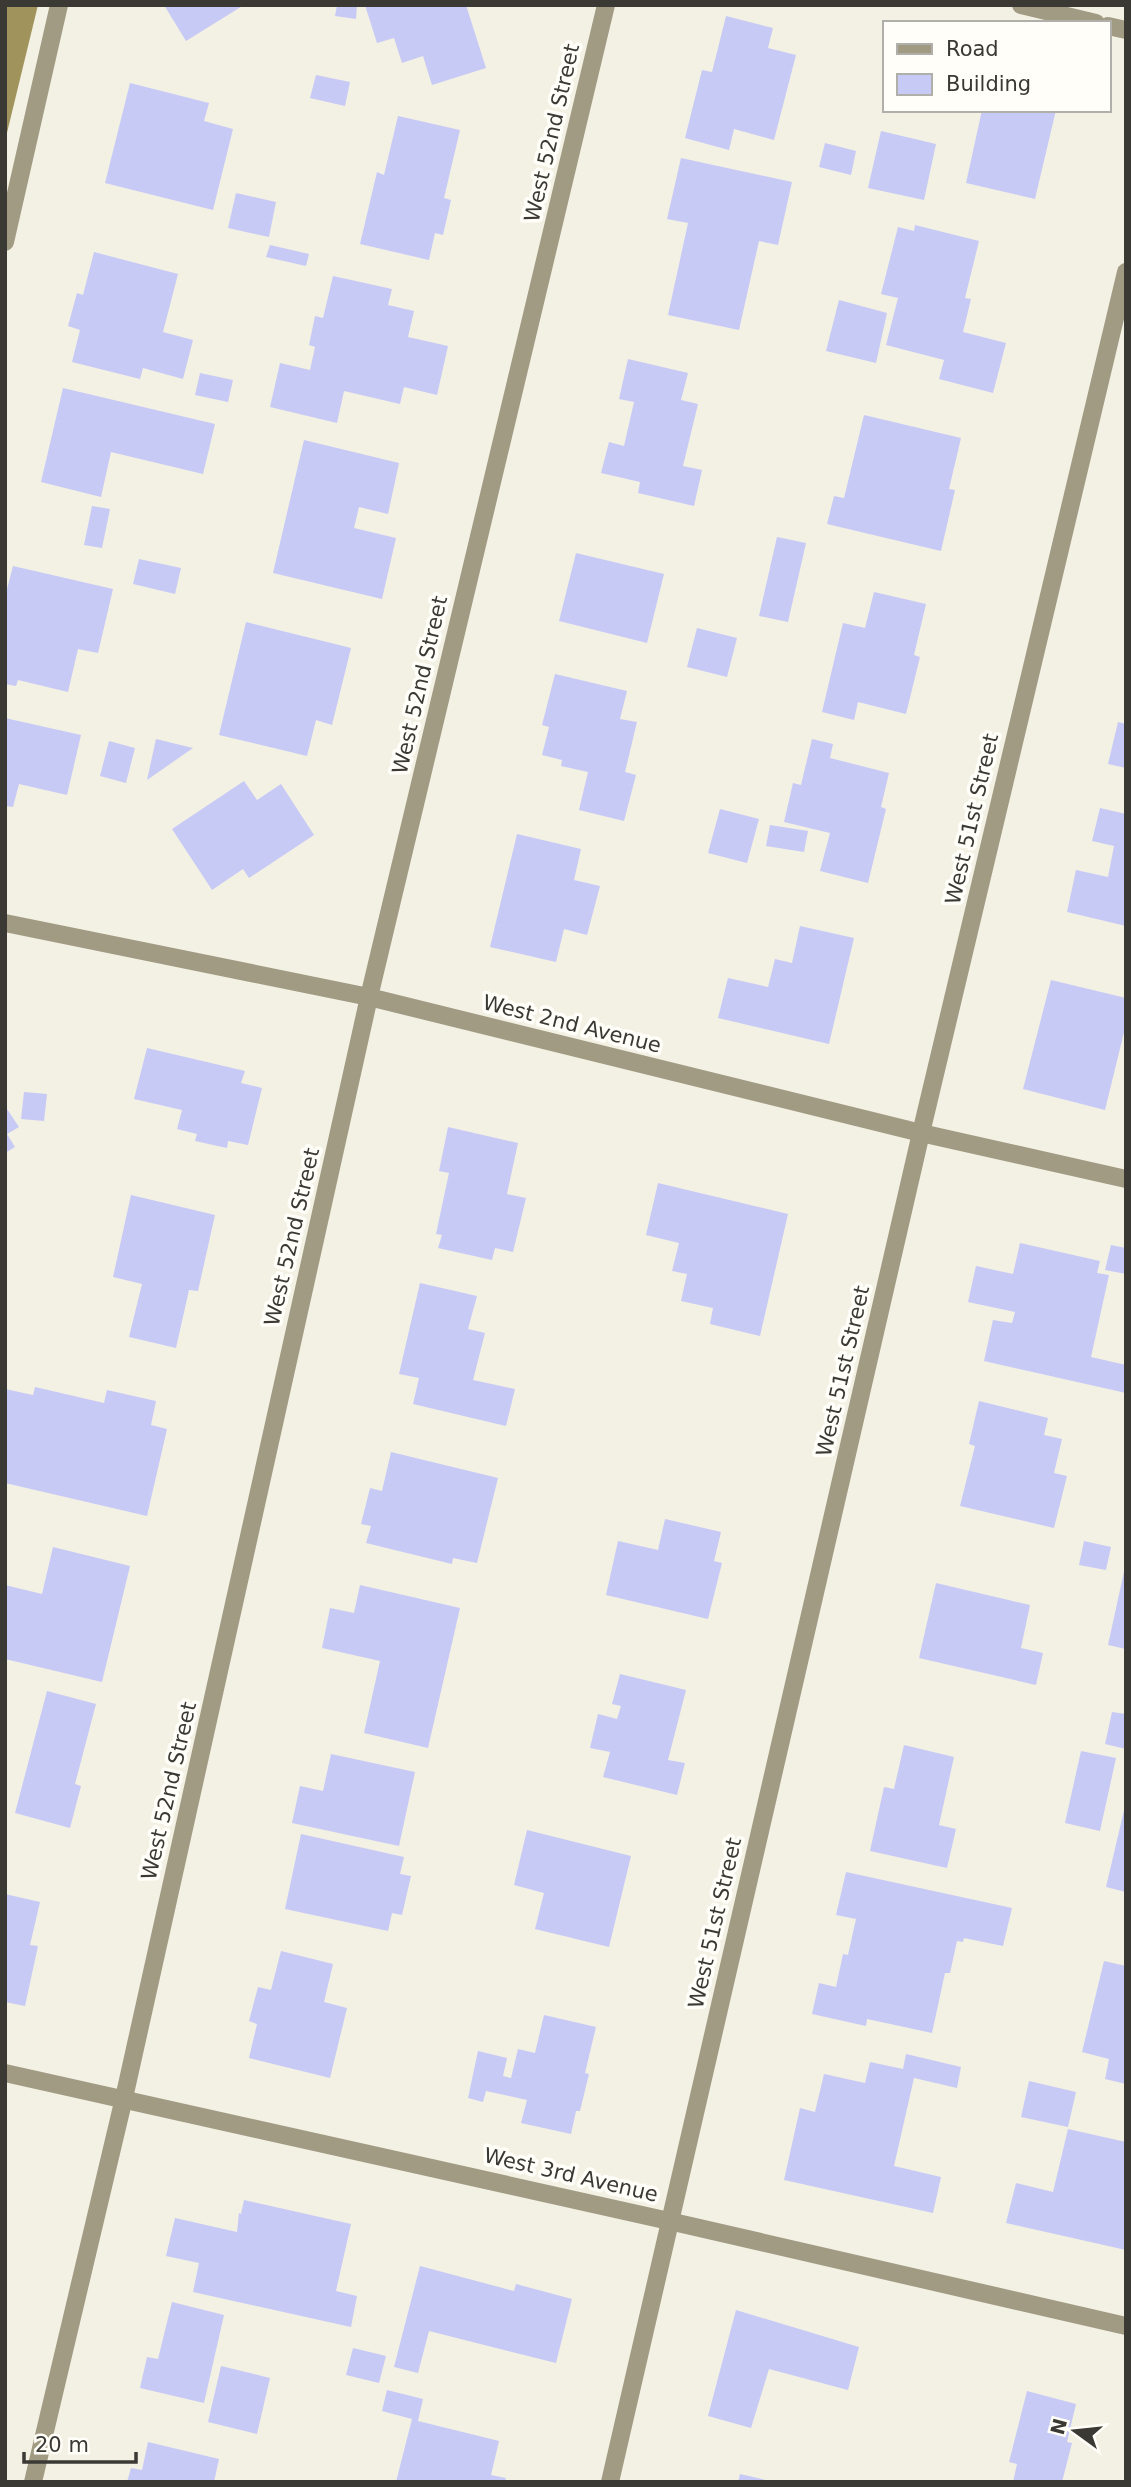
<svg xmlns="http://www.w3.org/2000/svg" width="1131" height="2487" font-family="'DejaVu Sans',sans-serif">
	<rect width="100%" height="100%" fill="#f3f0e4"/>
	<path fill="#a0935b" d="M5 5H38L5 141Z"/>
	<g fill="#c8caf6">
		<path d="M164 5H244L186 41Z"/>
		<path d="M337 5H357L356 19 335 16Z"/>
		<path d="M365 5H466L486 68 432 85 423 56 402 63 394 38 377 43Z"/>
		<path d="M726 16 773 28 768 48 796 55 774 140 734 129 729 150 685 138 702 70 712 72Z"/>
		<path d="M316 75 350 82 345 106 310 98Z"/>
		<path d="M130 83 209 103 204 121 233 129 213 210 105 183Z"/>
		<path d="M982 110H1056L1035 199 966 183Z"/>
		<path d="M398 116 460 130 444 198 451 200 443 235 435 233 429 260 360 244 377 172 384 175Z"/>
		<path d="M881 131 936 144 924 200 868 188Z"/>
		<path d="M825 143 856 151 851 175 819 167Z"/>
		<path d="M681 158 792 182 778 245 759 241 739 330 668 315 688 223 667 219Z"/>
		<path d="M236 193 276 202 269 237 228 228Z"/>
		<path d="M915 225 979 241 965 298 971 299 963 332 1006 343 993 393 939 379 944 360 886 345 898 298 881 294 898 227 914 231Z"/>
		<path d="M270 245 309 254 306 266 266 257Z"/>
		<path d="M94 252 178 274 163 332 193 340 183 379 143 368 140 379 72 362 80 330 68 326 77 293 83 295Z"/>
		<path d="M333 276 392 289 388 305 414 311 408 337 448 346 437 395 404 387 400 404 344 391 337 423 270 407 280 363 310 370 315 347 309 345 315 316 323 318Z"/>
		<path d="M839 300 887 313 876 363 826 351Z"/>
		<path d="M628 359 688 373 681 400 698 404 683 466 702 470 694 506 638 493 640 482 601 473 609 442 624 446 634 402 619 399Z"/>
		<path d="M200 373 233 380 228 402 195 395Z"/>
		<path d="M63 388 215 424 203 474 111 452 101 497 41 482Z"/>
		<path d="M864 415 961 438 949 489 955 490 941 551 827 524 834 496 844 498Z"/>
		<path d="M304 440 399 463 388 514 359 507 354 528 396 538 382 599 273 573Z"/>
		<path d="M92 506 110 509 102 548 84 545Z"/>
		<path d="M777 537 806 543 788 622 759 616Z"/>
		<path d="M576 553 664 574 647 643 559 621Z"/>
		<path d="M139 559 181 568 175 594 133 584Z"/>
		<path d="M13 566 113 589 98 653 78 649 68 692 18 680 16 686 5 684V597Z"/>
		<path d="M874 592 926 604 914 655 920 657 906 714 858 702 854 720 822 712 843 623 865 628Z"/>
		<path d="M246 622 351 648 332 725 316 720 307 756 219 735Z"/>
		<path d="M697 628 737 638 727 677 687 667Z"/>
		<path d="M555 674 627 691 620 719 637 722 625 772 636 775 624 821 579 810 588 772 561 766 562 760 542 755 549 727 542 725Z"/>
		<path d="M5 718 81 735 67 795 19 784 13 807 5 806Z"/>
		<path d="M1118 722 1126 724V768L1108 764Z"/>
		<path d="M156 739 193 748 147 780Z"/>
		<path d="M812 739 833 744 830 758 889 773 881 807 886 809 868 883 820 871 830 833 784 822 793 783 801 785Z"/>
		<path d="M109 741 135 748 126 783 100 776Z"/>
		<path d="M244 781 257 800 281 784 314 835 249 878 243 869 212 890 172 829Z"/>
		<path d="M1100 808 1126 814V926L1067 912 1076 870 1108 877 1114 846 1092 841Z"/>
		<path d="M720 809 759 819 747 863 708 853Z"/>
		<path d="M770 825 808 831 804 852 766 846Z"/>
		<path d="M517 834 581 849 574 880 600 886 587 935 564 929 556 962 490 947Z"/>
		<path d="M800 926 854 938 829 1044 718 1018 728 978 768 987 775 959 792 963Z"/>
		<path d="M1051 980 1126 998V1024L1105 1110 1023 1089Z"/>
		<path d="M147 1048 245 1071 241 1083 262 1088 248 1145 228 1141 227 1148 195 1141 197 1134 177 1129 182 1110 134 1099Z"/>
		<path d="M24 1092 47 1094 44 1121 21 1119Z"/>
		<path d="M5 1106 19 1127 7 1134 15 1147 5 1153Z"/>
		<path d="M448 1127 518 1143 507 1194 526 1198 513 1252 495 1248 492 1260 438 1248 442 1235 436 1234 449 1173 439 1171Z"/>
		<path d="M658 1183 788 1214 760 1336 710 1324 713 1308 681 1301 687 1274 672 1271 679 1243 646 1235Z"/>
		<path d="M131 1195 215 1215 198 1291 189 1290 176 1348 129 1337 142 1284 113 1277Z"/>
		<path d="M1020 1243 1100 1261 1097 1273 1109 1275 1091 1357 1126 1365V1393L984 1361 993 1320 1012 1323 1015 1312 968 1302 976 1266 1013 1274Z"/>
		<path d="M1111 1245 1126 1248V1274L1105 1270Z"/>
		<path d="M420 1283 477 1296 468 1329 485 1333 473 1380 515 1389 506 1426 413 1404 419 1378 399 1374Z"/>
		<path d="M35 1387 104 1403 107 1390 156 1401 151 1425 167 1429 147 1516 5 1483V1389L33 1395Z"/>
		<path d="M979 1401 1048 1418 1044 1435 1062 1439 1054 1473 1067 1476 1054 1528 960 1506 975 1446 969 1444Z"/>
		<path d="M391 1452 498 1478 477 1563 453 1558 452 1564 366 1543 371 1526 361 1524 370 1488 382 1491Z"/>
		<path d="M665 1519 721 1532 714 1561 722 1563 708 1619 606 1595 618 1541 658 1550Z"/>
		<path d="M1084 1541 1111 1547 1106 1570 1079 1565Z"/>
		<path d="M53 1547 130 1566 102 1682 5 1659V1585L42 1594Z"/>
		<path d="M1125 1567H1126V1649L1108 1645Z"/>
		<path d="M936 1583 1030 1605 1021 1648 1043 1653 1036 1685 919 1658Z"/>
		<path d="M360 1585 460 1608 428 1748 364 1733 380 1661 322 1648 330 1608 354 1613Z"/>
		<path d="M620 1674 686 1690 668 1760 685 1763 677 1795 603 1777 610 1752 590 1748 598 1714 617 1719 621 1706 612 1704Z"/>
		<path d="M47 1691 96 1704 75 1784 81 1786 70 1828 15 1813Z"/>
		<path d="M1112 1712 1126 1714V1749L1105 1744Z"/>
		<path d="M904 1745 954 1757 939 1825 956 1829 947 1868 870 1851 884 1787 894 1789Z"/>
		<path d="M1081 1751 1116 1758 1100 1831 1065 1823Z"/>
		<path d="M331 1754 415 1772 399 1846 292 1823 300 1786 323 1791Z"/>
		<path d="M1125 1806H1126V1892L1106 1887Z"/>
		<path d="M527 1830 631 1856 609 1947 535 1929 544 1893 514 1885Z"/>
		<path d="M301 1834 404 1857 400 1874 411 1876 402 1915 392 1913 388 1931 285 1909Z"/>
		<path d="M846 1872 1012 1908 1003 1946 964 1938 963 1942 957 1941 950 1973H945L932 2033 867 2019 866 2026 812 2014 819 1983 836 1987 843 1954 848 1955 856 1919 836 1915Z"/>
		<path d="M5 1894 40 1902 30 1945 38 1946 25 2006 5 2002Z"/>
		<path d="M281 1951 333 1964 324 2002 347 2008 330 2078 249 2058 257 2024 249 2021 258 1987 271 1990Z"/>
		<path d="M1104 1961 1126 1966V2084L1105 2079 1109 2059 1082 2052Z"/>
		<path d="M544 2015 596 2027 585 2073 589 2074 580 2111H576L571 2134 521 2123 527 2100 486 2091 483 2102 468 2098 478 2051 507 2058 503 2076 511 2078 518 2049 535 2053Z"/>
		<path d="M906 2054 961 2067 957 2088 914 2078 894 2166 941 2177 933 2213 784 2180 800 2108 815 2112 824 2074 865 2083 870 2062 903 2069Z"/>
		<path d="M1029 2081 1076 2092 1068 2127 1021 2117Z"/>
		<path d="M1068 2129 1126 2142V2250L1006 2223 1016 2183 1053 2192Z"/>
		<path d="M244 2200 351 2224 336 2291 357 2296 351 2327 193 2292 199 2263 166 2256 175 2218 237 2232 239 2213 241 2214Z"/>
		<path d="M420 2266 514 2291 516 2284 572 2299 556 2363 429 2331 418 2373 394 2367Z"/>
		<path d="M172 2302 224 2315 204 2403 140 2388 147 2357 158 2359Z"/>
		<path d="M736 2310 859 2347 848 2390 769 2369 751 2428 708 2416Z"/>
		<path d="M353 2348 386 2356 379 2383 346 2375Z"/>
		<path d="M221 2366 270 2378 257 2434 208 2422Z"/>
		<path d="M387 2390 423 2399 418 2421 499 2441 491 2475 506 2478 505 2482H396L412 2419 382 2411Z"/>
		<path d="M1027 2391 1076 2404 1067 2442 1072 2443 1062 2482H1013L1017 2464 1009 2462Z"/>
		<path d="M148 2442 219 2459 214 2482H127L131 2468 142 2470Z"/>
		<path d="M740 2474 770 2481V2482H738Z"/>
	</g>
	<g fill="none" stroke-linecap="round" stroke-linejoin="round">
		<g stroke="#a19b83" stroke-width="18">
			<path d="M1021 5 1096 23"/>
			<path d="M1108 26 1126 30"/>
			<path d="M5 242 59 5"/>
			<path d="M5 923 369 997 921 1133 1126 1179"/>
			<path d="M5 2073 669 2221 1126 2326"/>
			<path d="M33 2482 124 2098 369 997 606 5"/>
			<path d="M610 2482 921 1133 1126 272"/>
		</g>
	</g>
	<g text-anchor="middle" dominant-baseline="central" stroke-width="7" stroke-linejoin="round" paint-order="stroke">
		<g font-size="21" fill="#3a3934" stroke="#fffef8">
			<text transform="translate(552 133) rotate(-77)">West 52nd Street</text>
			<text transform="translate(420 685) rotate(-77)">West 52nd Street</text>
			<text transform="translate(972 819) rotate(-77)">West 51st Street</text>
			<text transform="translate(572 1024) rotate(14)">West 2nd Avenue</text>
			<text transform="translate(292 1237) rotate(-77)">West 52nd Street</text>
			<text transform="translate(843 1371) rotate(-77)">West 51st Street</text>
			<text transform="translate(169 1791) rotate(-77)">West 52nd Street</text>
			<text transform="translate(715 1923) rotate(-77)">West 51st Street</text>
			<text transform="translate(571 2175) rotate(13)">West 3rd Avenue</text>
		</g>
	</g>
	<rect width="1131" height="2487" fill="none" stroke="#3a3934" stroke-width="14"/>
	<rect x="883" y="21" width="228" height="91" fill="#fffef8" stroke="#b0afaa" stroke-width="2"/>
	<rect x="897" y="44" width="35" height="10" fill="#a19b83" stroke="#b0afaa" stroke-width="2"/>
	<text x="946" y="56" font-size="21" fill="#3a3934">Road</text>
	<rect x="897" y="74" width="35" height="21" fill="#c8caf6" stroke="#b0afaa" stroke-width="2"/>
	<text x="946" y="91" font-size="21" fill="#3a3934">Building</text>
	<g transform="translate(1075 2431) rotate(285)" stroke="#fffef8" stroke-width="5" paint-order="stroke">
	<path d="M0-5L12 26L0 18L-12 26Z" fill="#3a3934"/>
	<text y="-10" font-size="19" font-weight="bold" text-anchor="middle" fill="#3a3934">N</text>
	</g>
	<path d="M24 2452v10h112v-10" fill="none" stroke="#3a3934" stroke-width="3.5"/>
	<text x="35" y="2452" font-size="21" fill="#3a3934" stroke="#fffef8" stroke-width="5" paint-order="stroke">20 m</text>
</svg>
